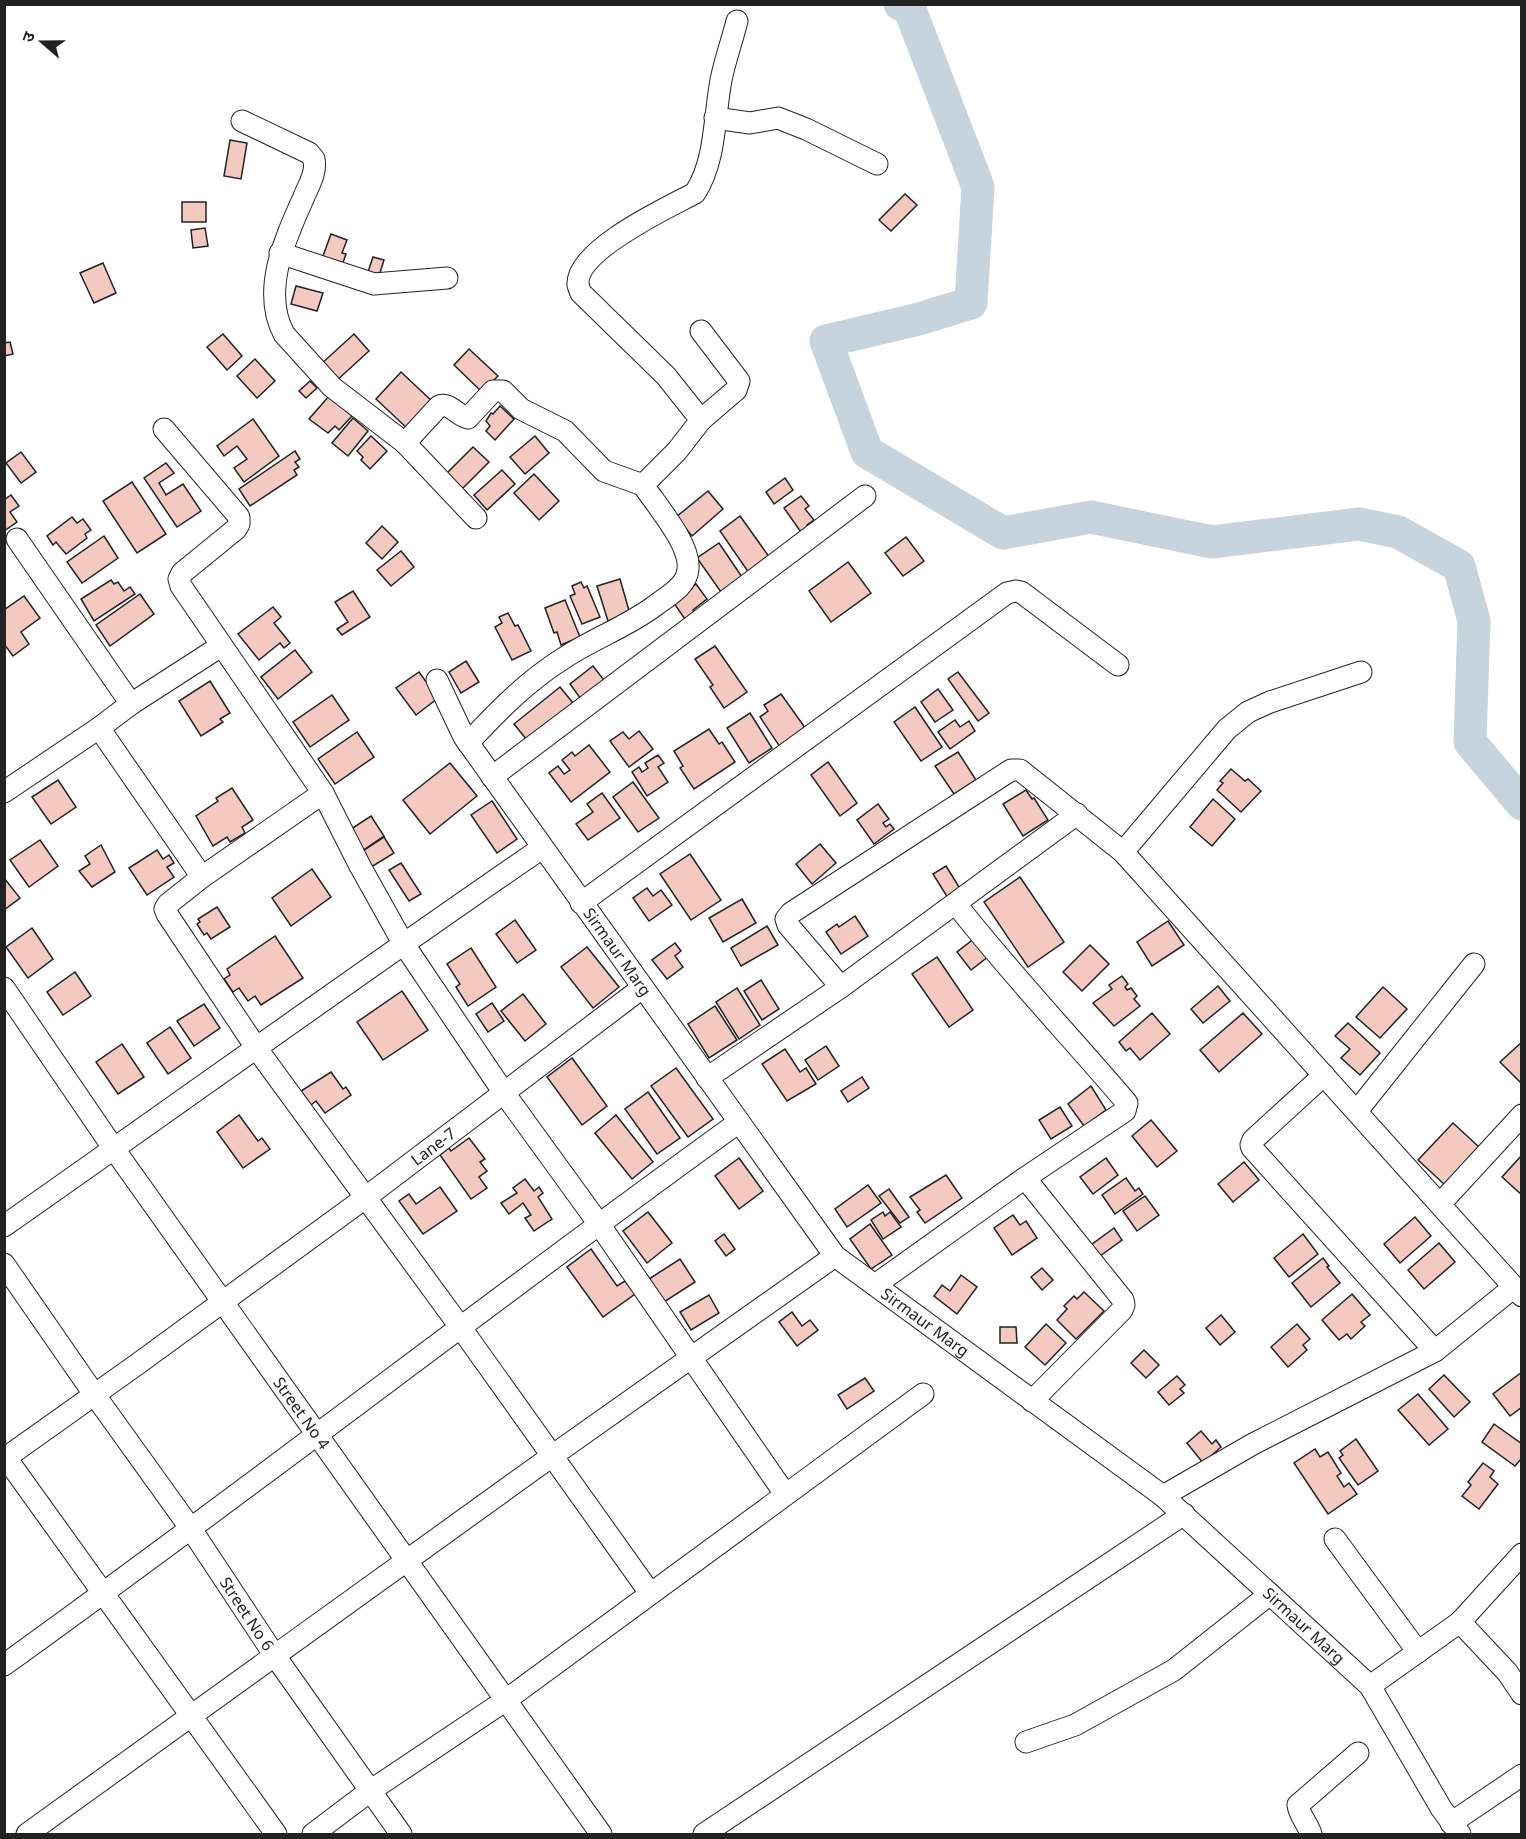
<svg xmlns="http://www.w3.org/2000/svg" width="1526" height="1839" font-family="'Noto Sans','Noto Sans Devanagari',sans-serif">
	<rect width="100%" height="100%" fill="#fff"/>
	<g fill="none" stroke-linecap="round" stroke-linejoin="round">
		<path stroke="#c7d3dd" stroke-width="33" d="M900 4 909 7 978 187 971 303 919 319 826 341 867 452 1003 533 1091 517 1212 542 1359 524 1398 532 1459 566 1474 621 1470 742 1522 804"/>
	</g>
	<g fill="#f3c9c0" stroke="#222" stroke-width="1.5">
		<path d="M230 140 247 143 241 179 224 176Z"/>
		<path d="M905 194 917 205 891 231 879 220Z"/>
		<rect x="182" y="202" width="24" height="20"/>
		<path d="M205 228 208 246 193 248 191 230Z"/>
		<path d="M331 234 347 240 342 253 346 254 340 271 320 264Z"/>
		<path d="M373 257 384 260 377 282 366 278Z"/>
		<path d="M103 263 116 293 94 303 80 273Z"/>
		<path d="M296 286 323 293 317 311 291 304Z"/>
		<path d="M223 334 242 356 227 370 207 347Z"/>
		<path d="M354 334 369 351 335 382 320 365Z"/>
		<path d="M10 342 13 354 4 356V343Z"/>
		<path d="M469 349 498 376 482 392 454 365Z"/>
		<path d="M255 359 275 381 257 398 237 376Z"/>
		<path d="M401 372 434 403 409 430 376 399Z"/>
		<path d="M310 381 317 388 306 398 299 391Z"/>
		<path d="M329 396 352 416 339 430 335 426 328 433 309 419Z"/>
		<path d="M500 406 514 419 495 440 486 431 490 426 486 421 491 413 493 414Z"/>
		<path d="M353 418 368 431 348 456 332 443Z"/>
		<path d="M253 419 279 456 244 482 234 468 247 459 237 446 224 456 217 446Z"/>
		<path d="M371 436 387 451 370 469 361 460 363 457 357 451Z"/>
		<path d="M535 436 549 453 525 474 510 457Z"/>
		<path d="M473 447 489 462 461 490 445 475Z"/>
		<path d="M295 451 300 459 295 462 299 467 294 470 297 475 250 506 239 489Z"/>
		<path d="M21 452 36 472 21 483 6 463Z"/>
		<path d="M166 463 174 473 159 483 166 495 183 484 201 511 177 527 144 478Z"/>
		<path d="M502 470 515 484 487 510 474 495Z"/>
		<path d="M534 474 559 501 539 520 514 493Z"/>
		<path d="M785 478 793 490 774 504 766 492Z"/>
		<path d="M132 482 166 534 137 553 103 501Z"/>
		<path d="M708 491 723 509 692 536 676 517Z"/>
		<path d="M11 495 19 506 10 512 17 522 4 531V500Z"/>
		<path d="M801 496 809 506 805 509 814 520 807 525 810 530 803 535 784 508Z"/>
		<path d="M740 516 770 558 749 573 720 531Z"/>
		<path d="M72 517 77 523 83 519 91 530 85 534 87 538 66 554 56 542 53 545 47 536Z"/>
		<path d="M382 526 398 542 382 559 366 543Z"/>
		<path d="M104 536 118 558 82 583 67 562Z"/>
		<path d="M906 537 924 561 903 576 885 553Z"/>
		<path d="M719 543 742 577 721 592 697 558Z"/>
		<path d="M401 551 414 567 391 586 377 570Z"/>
		<path d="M848 562 871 593 831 622 809 591Z"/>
		<path d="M620 579 630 614 608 621 597 586Z"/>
		<path d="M111 580 114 584 118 582 124 591 130 587 135 594 94 621 81 599Z"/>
		<path d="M581 582 584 588 587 586 600 617 582 624 570 596 575 594 572 586Z"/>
		<path d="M696 584 707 599 693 610 696 615 687 622 673 602Z"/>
		<path d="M353 591 370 617 342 635 337 629 348 622 335 602Z"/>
		<path d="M140 594 154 614 110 646 96 625Z"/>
		<path d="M24 596 40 618 21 632 29 644 13 656 4 644V610Z"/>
		<path d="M565 600 580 637 561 645 557 632 554 633 545 608Z"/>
		<path d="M273 607 281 617 274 623 290 643 284 648 280 643 259 660 238 634Z"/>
		<path d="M508 613 515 626 518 625 531 651 512 660 495 627 502 623 499 617Z"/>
		<path d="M715 646 747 692 724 708 710 687 713 685 695 659Z"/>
		<path d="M295 650 312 672 278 699 261 677Z"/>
		<path d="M466 661 479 682 461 693 449 672Z"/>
		<path d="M593 666 607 684 583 702 570 684Z"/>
		<path d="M419 672 438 698 416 715 396 688Z"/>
		<path d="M958 672 989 713 978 721 948 679Z"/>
		<path d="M210 681 230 713 220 719 223 722 201 736 179 701Z"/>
		<path d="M560 687 577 708 531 745 514 724Z"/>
		<path d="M938 689 953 710 935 722 921 702Z"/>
		<path d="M781 694 806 729 780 747 760 717 768 711 764 705Z"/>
		<path d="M332 695 349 720 310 747 293 722Z"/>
		<path d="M915 707 942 747 921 761 894 722Z"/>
		<path d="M750 713 772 748 749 763 727 728Z"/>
		<path d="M955 720 960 727 969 721 975 731 950 749 938 732Z"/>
		<path d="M709 729 719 744 722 742 735 762 694 789 680 768 683 766 674 751Z"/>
		<path d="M639 731 653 749 629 767 610 741 623 732 629 739Z"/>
		<path d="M357 732 374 757 335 784 318 759Z"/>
		<path d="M589 745 610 772 571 802 549 773 558 766 564 774 570 770 562 760 572 752 575 756Z"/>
		<path d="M958 752 976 780 954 794 935 766Z"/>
		<path d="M658 755 664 763 658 767 668 782 647 796 632 772 639 767 642 772 648 768 645 763Z"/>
		<path d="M828 762 857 803 840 816 811 775Z"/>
		<path d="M450 763 477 796 430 834 403 800Z"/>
		<path d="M1231 769 1245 781 1248 779 1261 791 1241 812 1217 790 1223 783 1220 781Z"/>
		<path d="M58 780 76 807 51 824 32 797Z"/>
		<path d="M633 782 659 818 638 832 613 797Z"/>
		<path d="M232 788 253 820 242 827 245 833 230 842 227 837 213 846 196 816 218 801 216 798Z"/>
		<path d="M1026 790 1032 799 1034 798 1048 820 1023 836 1003 804Z"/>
		<path d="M602 793 620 818 588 840 576 824 593 812 587 804Z"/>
		<path d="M1213 799 1235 819 1212 846 1190 827Z"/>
		<path d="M492 801 517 839 497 853 471 815Z"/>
		<path d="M878 804 889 819 883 823 886 827 890 824 894 829 874 844 857 820Z"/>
		<path d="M371 816 384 836 362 851 348 831Z"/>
		<path d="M384 837 394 853 368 869 358 854Z"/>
		<path d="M40 840 58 866 29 887 10 860Z"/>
		<path d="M820 844 836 863 812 884 796 864Z"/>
		<path d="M101 845 115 872 92 887 79 871 90 864 85 856Z"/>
		<path d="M157 850 163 859 169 855 174 863 167 867 174 877 147 895 129 868Z"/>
		<path d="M690 854 721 900 691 920 660 874Z"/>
		<path d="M401 863 421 894 409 901 389 870Z"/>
		<path d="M946 866 964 895 951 903 933 874Z"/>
		<path d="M312 869 331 897 291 926 272 898Z"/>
		<path d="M1020 877 1064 942 1028 967 984 902Z"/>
		<path d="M4 878 20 898 4 910Z"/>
		<path d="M647 888 653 896 661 890 672 905 649 921 633 898Z"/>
		<path d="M742 899 756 923 723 942 709 918Z"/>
		<path d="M217 907 230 927 211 939 207 933 204 935 197 924 200 922 198 919Z"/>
		<path d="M855 916 868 936 841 954 826 932 837 924 839 927Z"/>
		<path d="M515 920 536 950 517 963 496 934Z"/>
		<path d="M1168 921 1184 945 1152 966 1137 942Z"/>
		<path d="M767 926 778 945 741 966 731 948Z"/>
		<path d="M32 928 53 959 28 978 6 947Z"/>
		<path d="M275 936 303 978 261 1005 255 996 248 1001 239 988 233 992 224 979 230 975 227 969Z"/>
		<path d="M975 938 989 956 971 970 957 952Z"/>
		<path d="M675 943 681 951 675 956 683 967 667 979 652 960Z"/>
		<path d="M1090 945 1109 964 1082 991 1063 972Z"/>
		<path d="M587 947 619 987 593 1008 561 967Z"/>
		<path d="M471 948 496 987 468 1006 456 987 460 984 447 964Z"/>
		<path d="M937 957 973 1010 949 1027 912 974Z"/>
		<path d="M75 972 91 996 63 1015 47 992Z"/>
		<path d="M1122 976 1128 984 1125 987 1127 990 1131 988 1137 996 1134 999 1140 1006 1114 1026 1093 1003 1112 989 1109 985Z"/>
		<path d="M761 980 779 1009 762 1020 744 991Z"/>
		<path d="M1218 986 1230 1001 1203 1023 1191 1009Z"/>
		<path d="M1383 987 1407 1009 1380 1038 1356 1017Z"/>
		<path d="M737 988 760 1025 739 1039 716 1002Z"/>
		<path d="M402 991 428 1030 383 1060 357 1022Z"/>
		<path d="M523 994 546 1024 525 1041 501 1011Z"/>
		<path d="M492 1003 504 1021 488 1032 476 1014Z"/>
		<path d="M204 1004 220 1028 194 1046 177 1021Z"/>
		<path d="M715 1006 737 1040 709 1058 688 1024Z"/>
		<path d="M1152 1013 1170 1034 1140 1060 1130 1048 1126 1051 1119 1042Z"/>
		<path d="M1243 1013 1262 1034 1219 1072 1200 1050Z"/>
		<path d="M1348 1023 1380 1053 1360 1075 1341 1058 1350 1049 1335 1036Z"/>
		<path d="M170 1027 191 1058 168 1074 147 1043Z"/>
		<path d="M1522 1042V1084L1500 1062Z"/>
		<path d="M122 1044 144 1077 118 1094 96 1062Z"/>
		<path d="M826 1046 839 1066 818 1080 805 1060Z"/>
		<path d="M785 1049 800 1072 806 1068 816 1084 787 1101 762 1064Z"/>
		<path d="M572 1058 607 1106 582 1125 547 1077Z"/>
		<path d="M676 1068 713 1119 688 1137 651 1086Z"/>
		<path d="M331 1072 343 1089 346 1087 351 1095 325 1113 316 1101 311 1105 301 1091Z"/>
		<path d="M862 1077 869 1088 848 1102 841 1091Z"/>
		<path d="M1091 1086 1106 1110 1084 1126 1068 1104Z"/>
		<path d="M648 1092 680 1138 657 1154 625 1109Z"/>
		<path d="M1060 1107 1072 1126 1051 1139 1039 1120Z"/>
		<path d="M239 1115 258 1141 262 1138 270 1149 243 1168 217 1132Z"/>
		<path d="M616 1115 653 1162 632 1179 595 1133Z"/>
		<path d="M1151 1120 1177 1151 1157 1167 1132 1136Z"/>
		<path d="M1453 1123 1479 1147 1445 1185 1418 1160Z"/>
		<path d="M469 1138 485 1159 480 1162 487 1171 479 1177 487 1188 471 1199 440 1155 449 1148 451 1151Z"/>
		<path d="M1522 1155V1195L1502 1177Z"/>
		<path d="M739 1158 763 1191 739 1209 715 1176Z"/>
		<path d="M1106 1158 1118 1175 1093 1194 1080 1177Z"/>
		<path d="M1244 1162 1259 1180 1233 1202 1218 1184Z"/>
		<path d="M946 1175 962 1198 925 1223 917 1212 920 1210 910 1197Z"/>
		<path d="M1126 1178 1135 1191 1139 1188 1143 1194 1115 1214 1102 1195Z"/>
		<path d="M525 1179 534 1191 539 1187 543 1193 538 1197 552 1219 534 1231 525 1218 531 1215 523 1203 509 1214 501 1203 517 1193 513 1188Z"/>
		<path d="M868 1185 881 1203 847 1227 835 1209Z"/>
		<path d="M440 1187 457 1211 423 1234 399 1201 409 1194 416 1204Z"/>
		<path d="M889 1189 909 1217 900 1223 879 1196Z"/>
		<path d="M1145 1196 1159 1215 1137 1231 1123 1211Z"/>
		<path d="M648 1212 672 1243 647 1263 623 1231Z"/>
		<path d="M883 1212 885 1216 890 1212 901 1227 883 1239 871 1220Z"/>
		<path d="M1013 1215 1020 1225 1026 1221 1037 1238 1012 1255 994 1228Z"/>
		<path d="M1415 1217 1431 1236 1400 1263 1384 1244Z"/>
		<path d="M870 1224 892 1255 871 1269 850 1239Z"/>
		<path d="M1114 1228 1122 1240 1100 1256 1091 1245Z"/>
		<path d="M724 1234 735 1249 726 1256 715 1241Z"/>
		<path d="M1303 1234 1318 1254 1289 1277 1274 1258Z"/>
		<path d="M1439 1243 1455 1262 1424 1289 1408 1270Z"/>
		<path d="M591 1249 617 1286 625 1281 635 1294 603 1317 567 1267Z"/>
		<path d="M1323 1258 1329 1266 1327 1267 1340 1283 1311 1307 1292 1283Z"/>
		<path d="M680 1259 695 1282 664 1302 649 1279Z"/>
		<path d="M1042 1268 1053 1280 1042 1290 1031 1277Z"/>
		<path d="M961 1275 977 1287 957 1314 934 1296 942 1285 950 1291Z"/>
		<path d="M1084 1292 1104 1311 1076 1339 1057 1320 1067 1309 1064 1306 1074 1296 1077 1299Z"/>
		<path d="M1352 1294 1370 1315 1361 1322 1365 1326 1351 1339 1347 1334 1339 1340 1322 1320Z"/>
		<path d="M709 1295 719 1313 691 1330 680 1312Z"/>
		<path d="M792 1312 802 1326 810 1320 818 1330 797 1346 779 1322Z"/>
		<path d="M1221 1315 1235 1332 1220 1345 1206 1328Z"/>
		<path d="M1046 1324 1066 1343 1045 1365 1025 1347Z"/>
		<path d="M1297 1324 1310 1339 1303 1345 1307 1350 1288 1367 1271 1347Z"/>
		<path d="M1000 1327H1016L1017 1343H1000Z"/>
		<path d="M1144 1350 1159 1365 1146 1378 1131 1363Z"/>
		<path d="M1522 1372V1407L1510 1416 1493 1394Z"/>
		<path d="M1444 1375 1470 1402 1454 1417 1429 1389Z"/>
		<path d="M1177 1376 1185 1385 1180 1389 1184 1393 1169 1405 1158 1392Z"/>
		<path d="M865 1378 874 1391 847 1409 838 1395Z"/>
		<path d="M1418 1394 1448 1429 1429 1445 1398 1410Z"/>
		<path d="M1494 1424 1522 1444V1458L1515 1466 1482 1442Z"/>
		<path d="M1201 1431 1212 1444 1216 1440 1221 1447 1203 1463 1187 1443Z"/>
		<path d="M1356 1439 1378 1471 1358 1485 1339 1458 1343 1455 1340 1451Z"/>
		<path d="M1315 1449 1320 1457 1328 1452 1341 1473 1337 1476 1344 1487 1349 1483 1357 1494 1328 1514 1294 1463Z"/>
		<path d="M1483 1463 1494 1471 1490 1477 1498 1484 1479 1509 1462 1496 1471 1485 1468 1482Z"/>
	</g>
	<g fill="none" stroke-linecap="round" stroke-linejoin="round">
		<g stroke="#222" stroke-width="23">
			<g id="minor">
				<path d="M715 118 750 123 778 118 806 129 877 164"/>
				<path d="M242 121 309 153 314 159C317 173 308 186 303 199 285 239 261 291 284 334L332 387 405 443"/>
				<path d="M280 253 374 284 447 278"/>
				<path d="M701 420 736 390 739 381 701 331"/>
				<path d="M164 429 239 517V524L236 529 182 573 179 579 181 586 323 793 360 866 403 943 504 1093 599 1224 785 1494"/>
				<path d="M476 518 405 443 439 406C450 402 457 416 468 418L493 391H503L521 409 565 431 604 471 643 485"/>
				<path d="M17 539 131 704"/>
				<path id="s1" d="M437 680 464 737 835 1256 1163 1496 1370 1686 1441 1808 1460 1834"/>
				<path d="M99 728 202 877 168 904 165 909 167 914 257 1049 461 1328 650 1593"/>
				<path d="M468 743C498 711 527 681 564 658 594 638 627 627 656 605 668 596 687 586 688 569 691 545 657 506 643 485L677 451 701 420 666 376 581 293C580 291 579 288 578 285 575 250 669 207 695 193 716 161 714 117 721 80 725 60 732 41 737 21"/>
				<path d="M492 777 865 496"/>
				<path d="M4 792 99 728 131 704 221 646"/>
				<path d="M1123 852 1227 729 1248 712 1270 702 1361 672"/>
				<path d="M202 877 323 793"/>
				<path d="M581 903 1007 593 1016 591 1021 592 1118 665"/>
				<path d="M841 987 788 925 786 919 791 913 1011 770H1020L1123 852 1522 1296"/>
				<path id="s2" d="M4 988 114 1149 601 1834"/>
				<path d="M1324 1075 1253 1140 1251 1145 1252 1148 1435 1351"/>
				<path d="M707 1078 841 987 1077 814"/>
				<path d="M1357 1111 1474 964"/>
				<path d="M1025 1178 1123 1300 1124 1305 1122 1310 1032 1401"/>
				<path d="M1440 1204 1522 1115"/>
				<path d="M4 1226C184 1100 361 972 542 848"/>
				<path id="s3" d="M4 1264 94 1394 191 1529 275 1656 401 1834"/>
				<path d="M875 1285 1025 1178 1125 1111 1127 1103C1070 1036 1010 973 956 904"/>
				<path d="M4 1455 276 1834"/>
				<path id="s4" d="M4 1459 139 1363 365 1198 642 988"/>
				<path d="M1163 1496 1253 1444 1435 1351 1514 1287"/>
				<path d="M1335 1539 1418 1652"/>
				<path d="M1460 1622 1507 1672 1522 1694"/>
				<path d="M4 1665C252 1487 492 1300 739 1122"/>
				<path d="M1370 1686 1460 1622 1522 1554"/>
				<path d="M1026 1742 1075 1725 1174 1670 1270 1594"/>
				<path d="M1451 1823 1522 1775"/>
				<path d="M27 1834 552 1456 835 1256"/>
				<path d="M313 1834 370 1791 506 1700 923 1394"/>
				<path d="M704 1834 1184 1514"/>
				<path d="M1311 1834C1308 1824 1299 1815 1298 1805L1358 1753"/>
			</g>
		</g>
		<use href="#minor" stroke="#fff" stroke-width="21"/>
	</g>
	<g text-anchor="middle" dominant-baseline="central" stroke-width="4.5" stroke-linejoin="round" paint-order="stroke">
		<g font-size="16" fill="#222" stroke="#fff">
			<text stroke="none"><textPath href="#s1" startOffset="327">Sirmaur Marg</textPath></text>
			<text stroke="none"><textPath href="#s4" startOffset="531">Lane-7</textPath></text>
			<text stroke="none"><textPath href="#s1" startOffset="813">Sirmaur Marg</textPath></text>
			<text stroke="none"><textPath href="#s2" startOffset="519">Street No 4</textPath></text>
			<text stroke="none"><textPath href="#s3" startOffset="426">Street No 6</textPath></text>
			<text stroke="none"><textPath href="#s1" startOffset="1299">Sirmaur Marg</textPath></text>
		</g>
	</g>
	<rect width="1526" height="1839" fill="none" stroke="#222222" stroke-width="12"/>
	<g transform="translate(42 42) rotate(290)" stroke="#ffffff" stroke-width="4.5" paint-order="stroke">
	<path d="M0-4.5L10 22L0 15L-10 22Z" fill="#222222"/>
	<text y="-9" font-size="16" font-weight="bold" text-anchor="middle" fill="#222222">उ</text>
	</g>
</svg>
